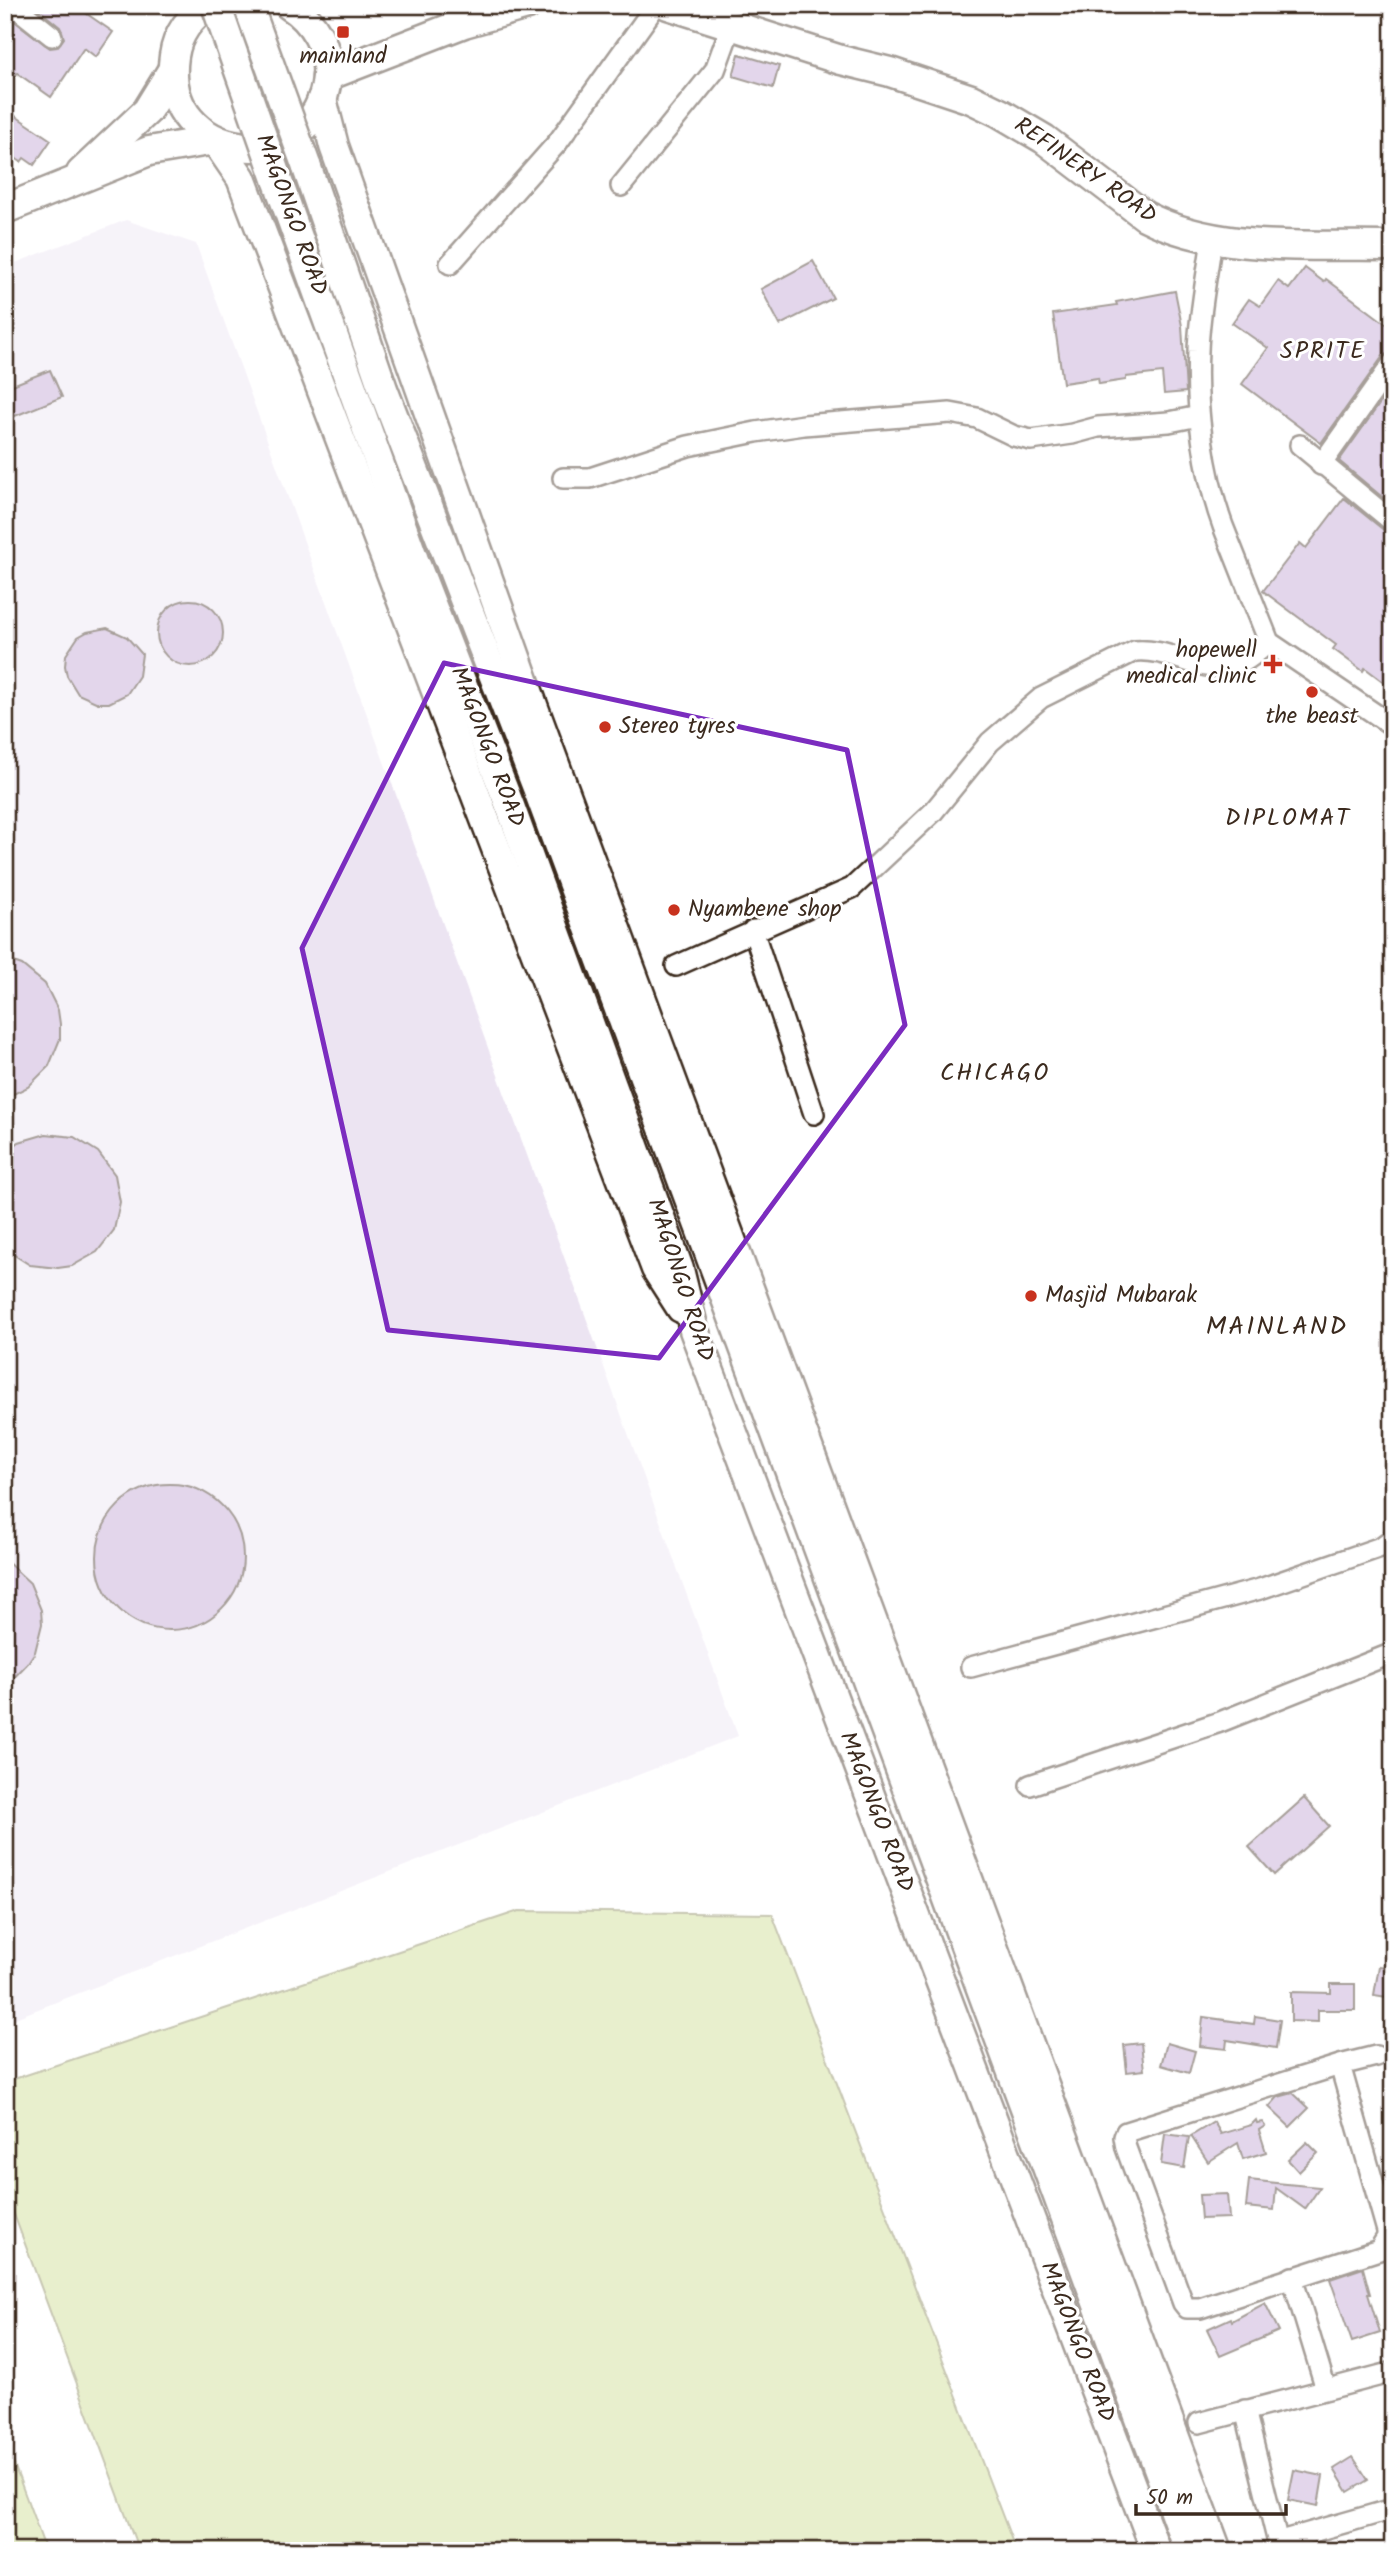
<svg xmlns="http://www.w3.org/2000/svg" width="1398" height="2556" font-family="Kalam,sans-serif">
	<rect width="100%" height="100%" fill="#fff"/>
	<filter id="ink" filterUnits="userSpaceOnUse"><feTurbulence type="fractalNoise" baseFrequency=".0143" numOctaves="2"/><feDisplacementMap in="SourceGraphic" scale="14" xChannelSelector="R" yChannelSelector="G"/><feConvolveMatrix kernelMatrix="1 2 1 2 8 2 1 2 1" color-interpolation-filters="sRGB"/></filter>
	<g filter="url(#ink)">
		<path fill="#ece4f2" d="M126 220 196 244 738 1736 5 2022V267Z"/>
		<g fill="#cddc90" stroke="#848357" stroke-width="2">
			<path d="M519 1911 772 1914 1016 2551H139L5 2190V2082Z"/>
			<path d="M5 2440 46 2551H5Z"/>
		</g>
		<g fill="#c0a5d2" stroke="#3b2a1e" stroke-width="2">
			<path d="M33 5H74L113 32 96 57 84 48 51 97 17 73 5 90V14L50 48 57 47 64 38 60 27Z"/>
			<path d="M739 54 779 66 773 88 733 76Z"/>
			<path d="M5 109 51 140 34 165 24 158 21 162 5 151Z"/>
			<path d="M813 261 833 298 780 325 761 289Z"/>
			<path d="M1305 268 1324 282 1326 279 1393 329V351L1383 356 1321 443 1242 384 1268 348 1232 323 1249 299 1260 306 1278 281 1289 289Z"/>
			<path d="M1175 291 1182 326 1186 392 1164 394 1162 373 1126 377V380L1099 384 1098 378 1063 383 1053 314 1117 305 1116 302Z"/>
			<path d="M50 370 62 397 5 420V388Z"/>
			<path d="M1393 385V506L1339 461Z"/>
			<path d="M1344 498 1385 531 1393 534V689L1365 668 1363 671 1333 649 1336 645 1263 591 1300 543 1306 548Z"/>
			<circle cx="190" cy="633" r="33"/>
			<path d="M107 628 127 637 142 654 139 676 127 694 109 703H98L78 694 67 676 65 666 66 655 78 637 87 632Z"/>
			<path d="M5 959 22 965 45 984 58 1010 60 1024V1039L49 1066 28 1087 5 1098Z"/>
			<path d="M46 1134 74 1137 98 1152 115 1175 120 1202 114 1230 97 1252 72 1266 58 1268 30 1265 5 1249V1153L19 1142Z"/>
			<circle cx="170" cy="1557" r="73"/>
			<path d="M5 1560 30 1583 41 1610 42 1624 35 1652 27 1664 5 1687Z"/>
			<path d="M1304 1798 1329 1826 1274 1875 1249 1847Z"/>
			<path d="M1379 1966 1393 1968V1998L1374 1995Z"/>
			<path d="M1331 1984H1355V2010H1318V2022L1291 2021V1992L1331 1993Z"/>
			<path d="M1255 2016 1280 2020 1276 2048 1227 2040 1226 2049 1200 2046 1203 2017 1254 2024Z"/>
			<path d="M1141 2043 1144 2070 1127 2072 1124 2045Z"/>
			<path d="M1167 2043 1195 2051 1189 2073 1161 2065Z"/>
			<path d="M1293 2093 1309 2108 1290 2127 1269 2107 1278 2097Z"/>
			<path d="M1256 2120 1257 2123 1262 2122 1265 2126 1259 2130 1266 2152 1243 2159 1238 2143 1208 2162 1191 2136 1214 2122 1221 2134 1251 2125Z"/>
			<path d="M1165 2134 1189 2137 1184 2168 1161 2164Z"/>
			<path d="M1307 2142 1318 2153 1299 2172 1288 2160Z"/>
			<path d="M1249 2180 1276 2183 1320 2187 1305 2209 1276 2188 1274 2210 1246 2207Z"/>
			<path d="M1227 2194 1229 2218 1201 2219 1199 2195Z"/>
			<path d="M1363 2268 1370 2294H1368L1380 2333 1352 2342 1330 2279Z"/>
			<path d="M1265 2303 1279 2331 1220 2356 1207 2329 1231 2318 1232 2321Z"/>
			<path d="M1353 2457 1368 2480 1348 2492 1334 2469Z"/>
			<path d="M1294 2470 1323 2476 1318 2506 1288 2500Z"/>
		</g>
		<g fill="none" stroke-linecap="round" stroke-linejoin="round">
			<g stroke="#3b2a1e" stroke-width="24">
				<g id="street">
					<path d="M13 5 52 36"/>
					<path d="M458 5 464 23"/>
					<path d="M621 186 715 70 731 26"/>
					<path d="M1212 239C1207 276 1199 314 1198 351 1195 406 1204 474 1223 526L1269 642 1393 726"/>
					<path d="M450 264 558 142 656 5"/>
					<path d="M1300 445 1393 522"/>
					<path d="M1321 465 1393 363"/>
					<path d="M563 478H590L688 446 756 432 804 425 950 413 977 418 1014 436 1031 440 1072 434 1098 427 1169 422 1199 416"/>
					<path d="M753 930 814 1114"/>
					<path d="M676 966 852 888 933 812 990 742 1041 698 1135 651C1172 647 1207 680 1243 662 1252 657 1261 649 1269 642"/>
					<path d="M971 1667 1260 1589 1381 1547 1393 1538"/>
					<path d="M1030 1785 1220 1722 1393 1653"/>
					<path d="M1340 2065 1387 2231V2237L1379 2250 1200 2308H1187L1183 2303 1126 2148 1124 2137 1126 2132 1340 2065 1376 2056"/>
					<path d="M1292 2277 1326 2389"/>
					<path d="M1245 2410 1280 2551"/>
					<path d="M1199 2423 1393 2372"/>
					<path d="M1277 2542 1393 2509"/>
				</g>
			</g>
			<g stroke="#3b2a1e" stroke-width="33">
				<g id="secondary">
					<path d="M209 5C190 16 177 35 174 56 158 164 317 182 327 77 330 48 313 20 289 5"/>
					<path d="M668 5 841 60 890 72 971 99 1000 113 1044 139 1145 216C1219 254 1312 244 1393 246"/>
					<path d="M327 76 464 23 527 5"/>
					<path d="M322 99 334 146 534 708 1217 2551"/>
					<path d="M306 165 383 389 539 793 1189 2551"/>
					<path d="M81 173 147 111 171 72"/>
					<path d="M277 179 414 560 510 806 679 1269 694 1330 1156 2551"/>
					<path d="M5 209 149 151 215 140 241 178 656 1269 681 1308"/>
				</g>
			</g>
			<use href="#street" stroke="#fff" stroke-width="19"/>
			<use href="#secondary" stroke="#fff" stroke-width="28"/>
			<g stroke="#3b2a1e" stroke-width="33" stroke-linecap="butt">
				<g id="secondary-bridge">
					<path d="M216 5 277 179"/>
					<path d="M248 5 306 165"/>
				</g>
			</g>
			<use href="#secondary-bridge" stroke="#fff" stroke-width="28"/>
		</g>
	</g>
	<path d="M0 0H1398V2556H0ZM444 663 847 750 905 1025 659 1358 388 1330 302 948Z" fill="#fff" fill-opacity=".55" fill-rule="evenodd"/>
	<path fill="none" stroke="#7b2cbf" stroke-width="5" stroke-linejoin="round" d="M444 663 847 750 905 1025 659 1358 388 1330 302 948Z"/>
	<g fill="#c8321e" stroke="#fff" stroke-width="2.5">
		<rect x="336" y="25" width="14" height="14" rx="3.5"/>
		<path d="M1269.5 653.5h7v7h7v7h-7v7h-7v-7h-7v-7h7z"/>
		<circle cx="1312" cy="692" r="7"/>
		<circle cx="605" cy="727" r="7"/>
		<circle cx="674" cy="910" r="7"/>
		<circle cx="1031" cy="1296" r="7"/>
	</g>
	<g text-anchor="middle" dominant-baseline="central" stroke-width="6" stroke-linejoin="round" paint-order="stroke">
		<g font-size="23" fill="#3b2a1e" stroke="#fff" text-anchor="start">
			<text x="343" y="57" text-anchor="middle">mainland</text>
			<text x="1257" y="651" text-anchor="end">hopewell<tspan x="1257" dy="26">medical clinic</tspan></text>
			<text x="1312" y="717" text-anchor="middle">the beast</text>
			<text x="619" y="727">Stereo tyres</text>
			<text x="688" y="910">Nyambene shop</text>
			<text x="1045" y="1296">Masjid Mubarak</text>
		</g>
		<g font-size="23" fill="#3b2a1e" stroke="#fff">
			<text transform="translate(1085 171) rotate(35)">REFINERY ROAD</text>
			<text transform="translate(291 215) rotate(70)">MAGONGO ROAD</text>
			<text transform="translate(487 747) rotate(69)">MAGONGO ROAD</text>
			<text transform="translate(680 1280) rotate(72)">MAGONGO ROAD</text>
			<text transform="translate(876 1812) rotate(69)">MAGONGO ROAD</text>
			<text transform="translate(1077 2342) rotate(69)">MAGONGO ROAD</text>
		</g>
		<g font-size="24" letter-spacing="2" fill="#3b2a1e" stroke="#fff">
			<text x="1323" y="351">SPRITE</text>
			<text x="1288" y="818">DIPLOMAT</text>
			<text x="995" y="1073">CHICAGO</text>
		</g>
		<g font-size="26" letter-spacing="2" fill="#3b2a1e" stroke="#fff">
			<text x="1277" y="1327">MAINLAND</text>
		</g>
	</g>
	<rect width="1398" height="2556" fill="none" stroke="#fff" stroke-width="28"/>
	<rect x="14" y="14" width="1370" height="2528" fill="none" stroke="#3b2a1e" stroke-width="2.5" filter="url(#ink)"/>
	<path d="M1136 2504v10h150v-10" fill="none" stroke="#3b2a1e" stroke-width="3.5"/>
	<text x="1146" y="2504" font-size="21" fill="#3b2a1e" stroke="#ffffff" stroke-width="5" paint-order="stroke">50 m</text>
</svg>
